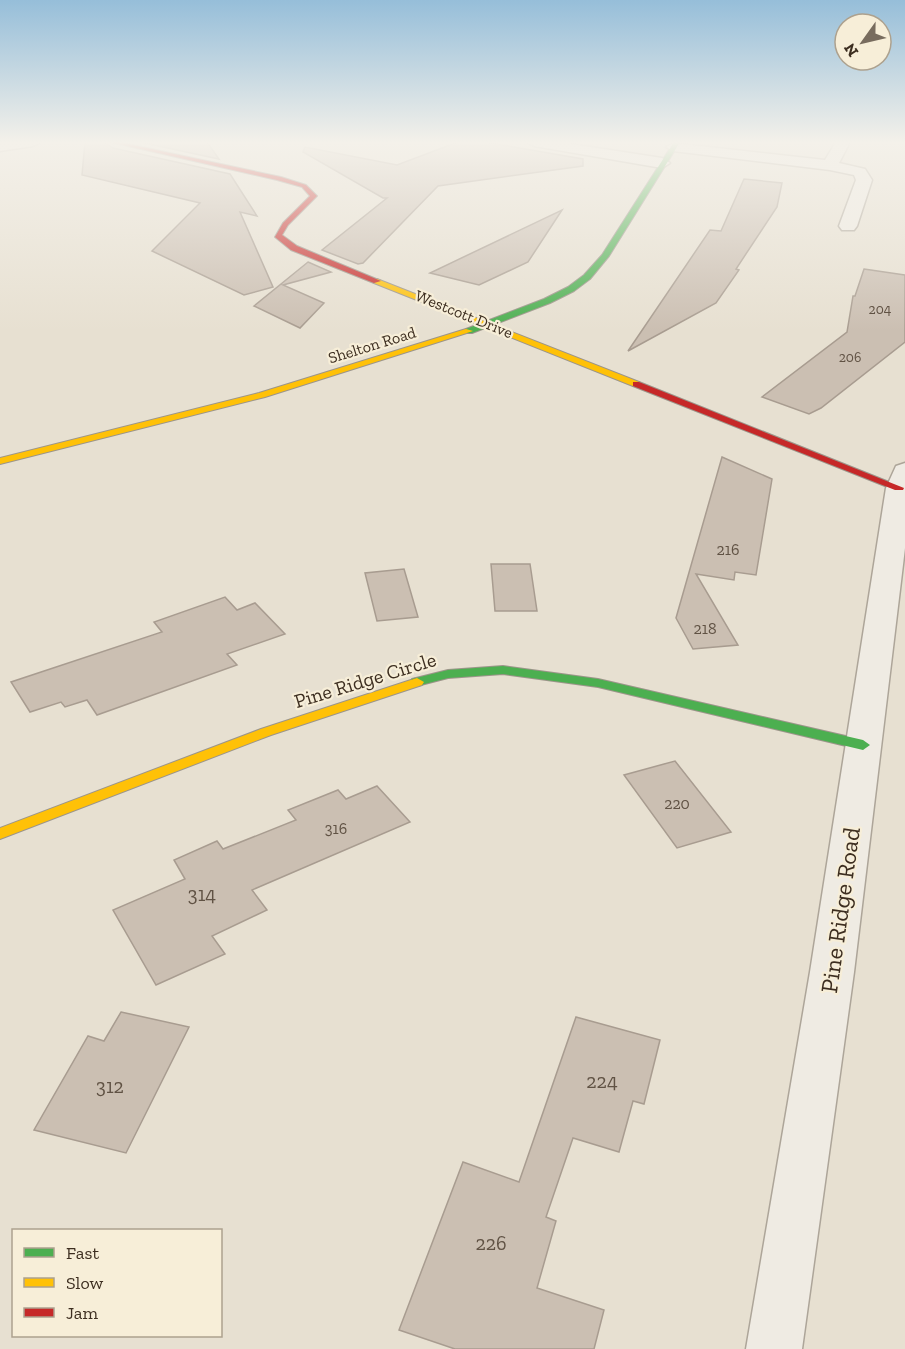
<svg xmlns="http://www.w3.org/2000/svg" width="905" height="1349" font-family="'Zilla Slab',serif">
	<rect width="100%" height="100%" fill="#e7e0d1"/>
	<g fill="#cbbfb2" stroke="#a89c90" stroke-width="1.5">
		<path d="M85 142H104L113 148 230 174 257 216 240 212 273 287 244 295 152 251 200 203 82 175Z"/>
		<path d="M140 142H207L219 159Z"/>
		<path d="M458 142H485L583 159V166L438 186 363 263 358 264 322 250 387 198H383L303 152 305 147 397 165Z"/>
		<path d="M744 179 782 183 777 207 736 269 739 270 716 303 628 351 710 230 721 231Z"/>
		<path d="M562 210 528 262 479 285 430 273Z"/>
		<path d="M308 262 331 272 283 285 324 303 300 328 254 306Z"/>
		<path d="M864 269 905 275V342L821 408 809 414 762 397 847 332 853 296H855Z"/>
		<path d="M722 457 772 479 756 575 735 572 734 580 696 574 738 645 693 649 676 618Z"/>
		<path d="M491 564H530L537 611H495Z"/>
		<path d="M404 569 418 617 377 621 365 573Z"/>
		<path d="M225 597 237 610 255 603 285 634 227 654 237 665 97 715 87 700 65 707 61 702 30 712 11 682 162 632 154 622Z"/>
		<path d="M675 761 731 832 677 848 624 775Z"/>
		<path d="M377 786 410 822 252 890 267 910 212 936 225 954 156 985 113 910 185 879 174 860 217 841 223 849 296 820 288 810 338 790 346 799Z"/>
		<path d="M121 1012 189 1027 126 1153 34 1130 88 1036 104 1041Z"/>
		<path d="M576 1017 660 1040 644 1104 633 1101 619 1152 573 1138 546 1217 556 1221 537 1288 604 1310 594 1349H455L399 1330 463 1162 519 1182Z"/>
	</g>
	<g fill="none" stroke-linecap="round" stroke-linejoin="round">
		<g stroke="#ada599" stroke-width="3">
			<g id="street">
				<path d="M7 142H40L33 146 0 151V143Z"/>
				<path d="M527 142H558L662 158 670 163 662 168 534 146Z"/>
				<path d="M836 142H850L839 163 865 169 872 180 857 226 854 230H842L839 226 856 180 854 175 830 170 673 151 666 147 673 143 825 160Z"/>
				<path d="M905 463V548L854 972 802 1349H746L810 972 886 488 896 466Z"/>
			</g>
		</g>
		<g stroke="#9c958a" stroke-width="2">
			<g id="fast">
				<path d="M674 142H680L609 256 590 279 574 291 550 303 472 333H466V329L544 299 568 287 584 275 602 255Z"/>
				<path d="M503 666 598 679 863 740 870 745 863 750 598 687 503 674 448 678 417 686 410 682 412 679 448 670Z"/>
			</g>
		</g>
		<g stroke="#9c958a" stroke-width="2">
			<g id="slow">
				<path d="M377 279 639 382 641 384 633 386 374 283V279Z"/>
				<path d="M466 329 473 331 265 397 0 464V458L259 393Z"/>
				<path d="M417 678 424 682 422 685 271 735 0 839V828L261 729Z"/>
			</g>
		</g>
		<g stroke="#9c958a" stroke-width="2">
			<g id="jam">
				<path d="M110 142H119L281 177 306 185 317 196 288 225 282 235 297 246 381 281 374 283 291 250 275 237 283 223 310 196 302 187 277 180Z"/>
				<path d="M633 382H639L904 488 903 490H895L633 386Z"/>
			</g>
		</g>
		<use href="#street" fill="#efebe3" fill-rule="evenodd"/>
		<use href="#fast" fill="#4caf50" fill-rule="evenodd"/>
		<use href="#slow" fill="#ffc107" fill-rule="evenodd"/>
		<use href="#jam" fill="#c62828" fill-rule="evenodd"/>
	</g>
	<linearGradient id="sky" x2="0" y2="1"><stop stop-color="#96bed9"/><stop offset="0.43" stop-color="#f4f1ea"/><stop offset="1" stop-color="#f4f1ea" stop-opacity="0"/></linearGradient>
	<rect width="905" height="331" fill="url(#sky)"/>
	<g text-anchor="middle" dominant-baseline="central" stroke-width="4.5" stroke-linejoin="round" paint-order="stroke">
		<g font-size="14" fill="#605244">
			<text x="880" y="309">204</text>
			<text x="850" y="357">206</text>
		</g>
		<g font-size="16" fill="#3d2e20" stroke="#f7eed8">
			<text transform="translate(464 314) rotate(22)">Westcott Drive</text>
			<text transform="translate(372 345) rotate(-17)">Shelton Road</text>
		</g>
		<g font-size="16" fill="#605244">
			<text x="728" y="549">216</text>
			<text x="705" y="628">218</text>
			<text x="677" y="803">220</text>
			<text x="336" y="828">316</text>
		</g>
		<g font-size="20" fill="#3d2e20" stroke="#f7eed8">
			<text transform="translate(365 680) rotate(-17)">Pine Ridge Circle</text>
		</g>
		<g font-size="20" fill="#605244">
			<text x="202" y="894">314</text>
			<text x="602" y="1081">224</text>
			<text x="110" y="1086">312</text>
			<text x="491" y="1243">226</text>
		</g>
		<g font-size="24" fill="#3d2e20" stroke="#f7eed8">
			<text transform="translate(840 910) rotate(-82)">Pine Ridge Road</text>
		</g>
	</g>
	<rect x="12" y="1229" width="210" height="108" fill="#f7eed8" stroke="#ada18e" stroke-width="1.5"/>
	<rect x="24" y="1248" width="30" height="9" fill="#4caf50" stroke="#ada18e" stroke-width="1.5"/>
	<text x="66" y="1259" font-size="18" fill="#3d2e20">Fast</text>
	<rect x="24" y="1278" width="30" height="9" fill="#ffc107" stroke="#ada18e" stroke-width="1.5"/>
	<text x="66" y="1289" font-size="18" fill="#3d2e20">Slow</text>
	<rect x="24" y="1308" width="30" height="9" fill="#c62828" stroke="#ada18e" stroke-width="1.5"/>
	<text x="66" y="1319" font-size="18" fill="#3d2e20">Jam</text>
	<g transform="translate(863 42) rotate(236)"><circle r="28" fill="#f7eed8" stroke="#ada18e" stroke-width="1.5"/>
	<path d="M0-4.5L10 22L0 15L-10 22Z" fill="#786c5e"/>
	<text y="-9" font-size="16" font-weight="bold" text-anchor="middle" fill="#3d2e20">N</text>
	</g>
</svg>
